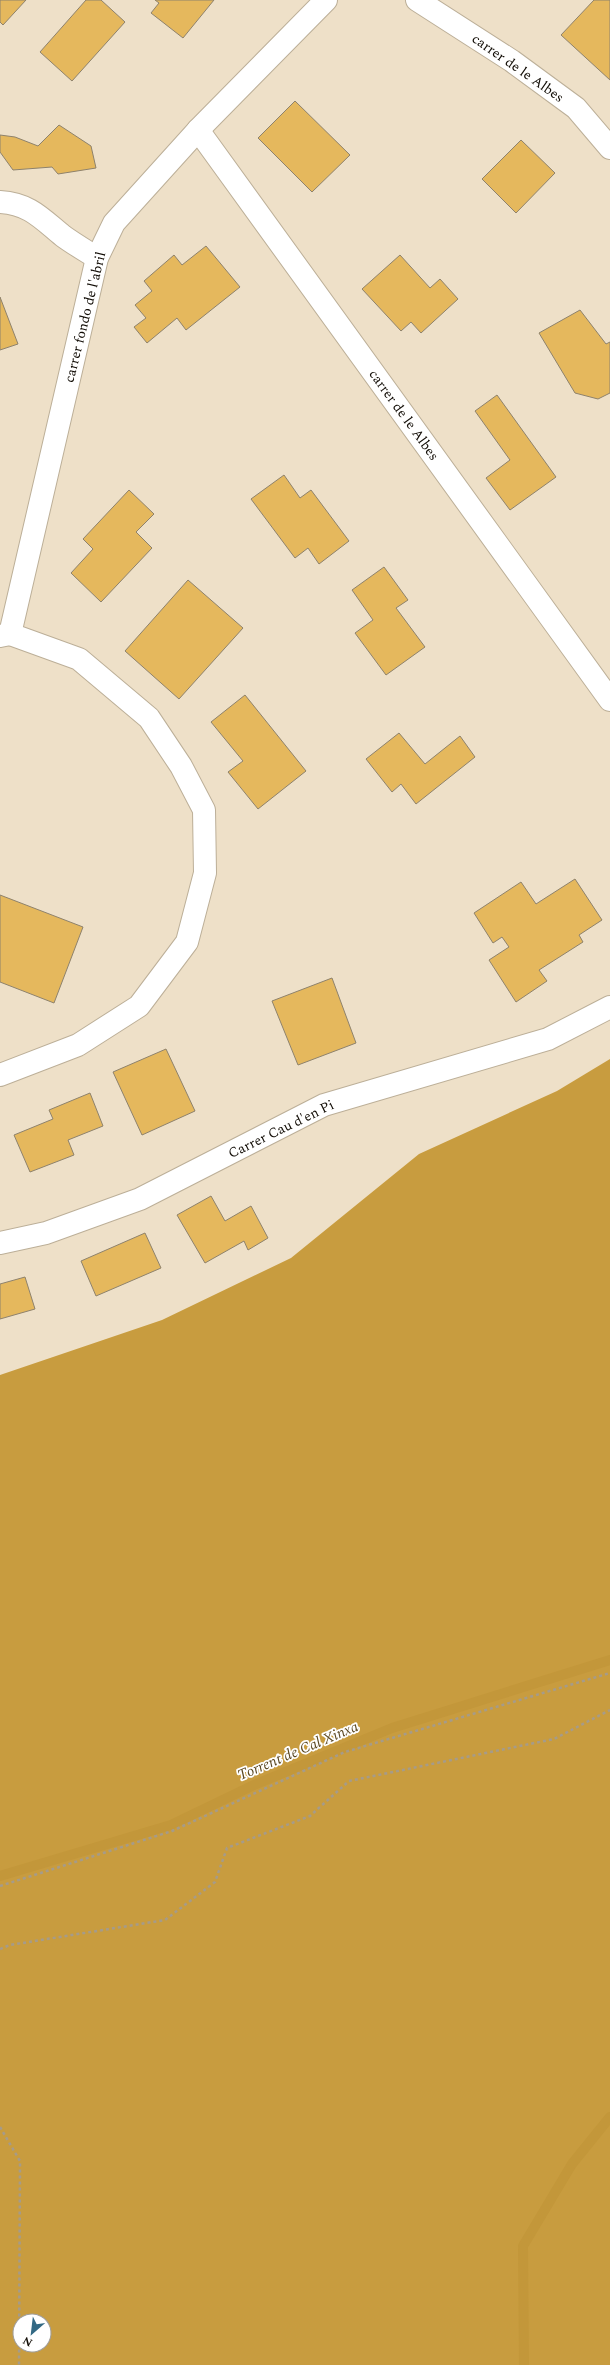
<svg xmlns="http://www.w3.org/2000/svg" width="610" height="2365" font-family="Spectral,serif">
	<rect width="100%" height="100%" fill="#eee0c8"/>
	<path fill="#c89c3f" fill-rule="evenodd" d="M610 1059V2365H0V1375L162 1320 291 1258 419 1154 557 1091ZM20 2321H44V2345H20Z"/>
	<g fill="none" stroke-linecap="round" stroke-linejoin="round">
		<g stroke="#c3973a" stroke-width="10">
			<path d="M0 1876 171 1825 254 1785 392 1728 610 1660"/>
			<path d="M524 2365 523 2246 572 2164 610 2117"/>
		</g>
	</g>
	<g fill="#e5b85d" stroke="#8e826c">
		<path d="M0 0H26L3 25 0 22Z"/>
		<path d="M86 0H101L125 22 72 81 40 52Z"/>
		<path d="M155 0H214L183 38 151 13 159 3Z"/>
		<path d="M594 0H610V80L561 35Z"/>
		<path d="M295 101 350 155 312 192 258 138Z"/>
		<path d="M59 125 91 146 96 168 58 174 52 167 13 170 0 152V135L15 137 38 146Z"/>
		<path d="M521 140 555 173 516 213 482 179Z"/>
		<path d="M206 246 240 287 186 330 177 318 147 343 134 327 146 318 135 305 152 291 144 281 174 255 182 265Z"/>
		<path d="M400 255 430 288 440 279 458 299 421 333 411 322 401 331 362 289Z"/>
		<path d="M0 297 18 344 0 350Z"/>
		<path d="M580 310 606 344 610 342V393L598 399 575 393 539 333Z"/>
		<path d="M497 395 556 477 510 510 486 478 510 460 475 411Z"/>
		<path d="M284 475 300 498 311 490 349 541 319 564 308 548 295 558 251 499Z"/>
		<path d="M129 490 154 514 136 532 152 548 101 602 71 573 93 549 83 539Z"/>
		<path d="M384 567 408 600 396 608 425 647 386 675 355 633 373 620 352 590Z"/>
		<path d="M188 580 243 628 179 699 125 651Z"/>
		<path d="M245 695 306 771 258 809 228 772 243 761 211 722Z"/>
		<path d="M399 733 425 764 460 736 475 757 416 804 401 784 392 792 366 759Z"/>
		<path d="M575 879 602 920 579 935 583 942 539 970 547 981 516 1002 489 960 509 947 502 937 493 943 474 913 521 882 536 904Z"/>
		<path d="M0 895 83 927 54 1003 0 982Z"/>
		<path d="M332 978 356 1043 298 1065 272 1001Z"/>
		<path d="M166 1049 195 1111 142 1135 113 1072Z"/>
		<path d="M90 1093 103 1126 68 1140 74 1155 30 1172 14 1135 53 1119 49 1110Z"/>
		<path d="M211 1196 225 1221 251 1206 268 1238 248 1250 244 1241 205 1263 177 1215Z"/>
		<path d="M145 1233 161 1268 96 1296 81 1261Z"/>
		<path d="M25 1277 35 1309 0 1319V1284Z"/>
	</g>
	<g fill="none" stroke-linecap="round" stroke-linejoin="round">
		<g stroke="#bcaf98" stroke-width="24">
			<g id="minor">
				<path d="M417 0 512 61 576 108 610 148"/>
				<path d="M198 130 610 700"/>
				<path d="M0 202C30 204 41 218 63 236 74 244 86 251 97 258"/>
				<path d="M0 636 10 634 97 258 114 223 198 130 326 0"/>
				<path d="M0 1075 78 1045 139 1006 187 942 205 873 204 810 181 766 149 718 79 659 10 634"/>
				<path d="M0 1243 46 1233 140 1199 324 1105 548 1039 610 1007"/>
			</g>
		</g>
		<g stroke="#a69b89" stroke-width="2.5" stroke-dasharray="3 3" stroke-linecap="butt">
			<path d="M0 1886 172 1831 345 1752 610 1673"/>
			<path d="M0 1949 10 1945 165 1920 215 1882 227 1848 310 1816 349 1781 554 1739 610 1710"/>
			<path d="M0 2127 20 2161 19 2365"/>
		</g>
		<use href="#minor" stroke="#fff" stroke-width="22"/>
	</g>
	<g text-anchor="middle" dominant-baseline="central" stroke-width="3.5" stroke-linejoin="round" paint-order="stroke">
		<g font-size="14" fill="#110c05" stroke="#fff">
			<text transform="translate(518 68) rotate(35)">carrer de le Albes</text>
			<text transform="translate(85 317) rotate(-76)">carrer fondo de l'abril</text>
			<text transform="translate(404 415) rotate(54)">carrer de le Albes</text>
			<text transform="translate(281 1129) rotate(-26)">Carrer Cau d'en Pi</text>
		</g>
		<g font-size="15" font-style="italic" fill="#5a4721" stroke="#fff">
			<text transform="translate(298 1751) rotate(-23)">Torrent de Cal Xinxa</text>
		</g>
	</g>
	<g transform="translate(32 2333) rotate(208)"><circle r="19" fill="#ffffff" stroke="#a09e9b"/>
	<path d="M0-3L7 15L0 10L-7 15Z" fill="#336984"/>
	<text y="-6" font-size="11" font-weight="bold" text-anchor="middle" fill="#110c05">N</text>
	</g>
</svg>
